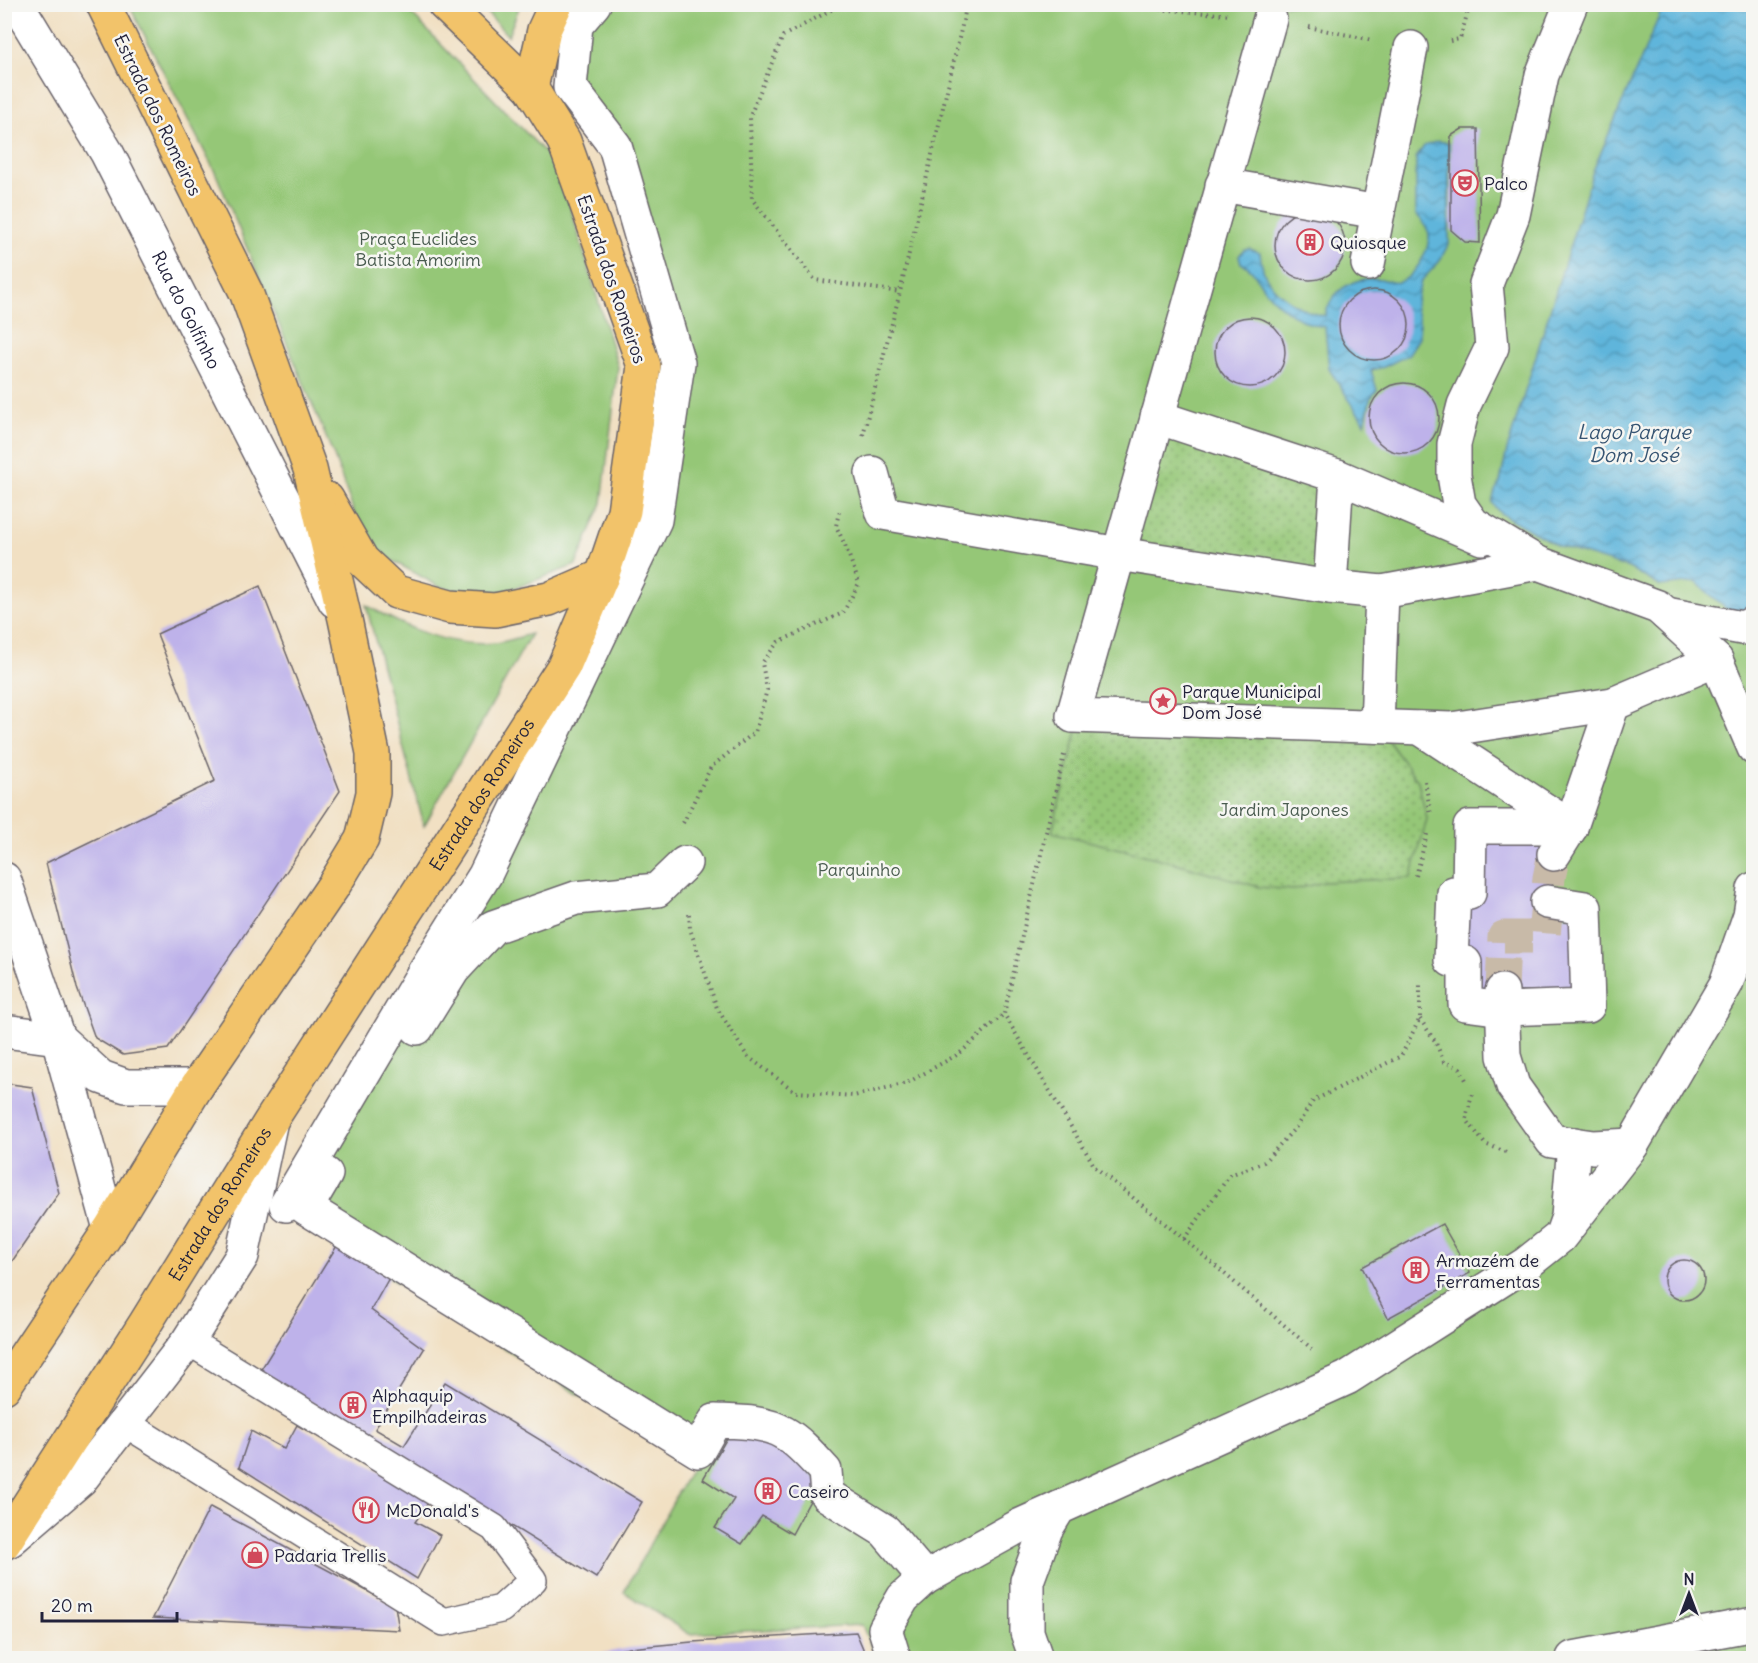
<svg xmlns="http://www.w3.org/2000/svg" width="1758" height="1663" font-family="Delius,sans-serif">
	<defs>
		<pattern id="garden-dots" width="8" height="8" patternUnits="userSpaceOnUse" patternTransform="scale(1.5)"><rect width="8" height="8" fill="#95c777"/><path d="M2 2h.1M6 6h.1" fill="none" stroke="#79a163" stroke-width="1.8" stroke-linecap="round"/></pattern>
		<pattern id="water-waves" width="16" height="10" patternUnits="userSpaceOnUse" patternTransform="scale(1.5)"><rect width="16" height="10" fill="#5eb5db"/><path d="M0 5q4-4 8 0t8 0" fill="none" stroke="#4d93b3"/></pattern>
	</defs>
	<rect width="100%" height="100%" fill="#f6f6f2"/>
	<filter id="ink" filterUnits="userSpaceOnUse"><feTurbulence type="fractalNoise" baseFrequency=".0167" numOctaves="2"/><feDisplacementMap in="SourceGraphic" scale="12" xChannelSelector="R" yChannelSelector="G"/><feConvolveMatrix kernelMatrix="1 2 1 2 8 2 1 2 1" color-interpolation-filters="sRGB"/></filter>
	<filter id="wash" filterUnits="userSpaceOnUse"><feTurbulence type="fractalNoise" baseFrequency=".008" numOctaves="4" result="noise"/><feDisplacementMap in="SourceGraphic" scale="24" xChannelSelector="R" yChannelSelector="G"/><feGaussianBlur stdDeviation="1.35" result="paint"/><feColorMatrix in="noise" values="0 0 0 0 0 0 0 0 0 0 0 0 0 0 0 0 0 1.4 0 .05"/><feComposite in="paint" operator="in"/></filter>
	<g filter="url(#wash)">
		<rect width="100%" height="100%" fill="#f1e0c3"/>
		<g fill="#95c777" stroke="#5c7459" stroke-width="1.5">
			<path d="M129 5H403L558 166 618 367 602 503 576 565 491 597 440 587 366 546 334 456 216 174Z"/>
			<path d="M480 5H520L508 36Z"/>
			<path d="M602 5H1753V1655L1735 1658H876L862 1625 689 1634 624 1592 693 1465 287 1215 487 878 683 360 578 86 580 28Z"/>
			<path d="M366 605C404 627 450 648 495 643 506 642 519 637 531 634L424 826Z"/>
		</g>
		<g fill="url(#garden-dots)" stroke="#5c7459" stroke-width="1.5">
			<path d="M1159 424 1332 479 1326 581 1125 550Z"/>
			<path d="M1079 723 1382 733 1418 781 1427 819 1411 878 1324 882 1293 890 1259 887 1176 863 1052 832Z"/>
		</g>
		<g fill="url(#water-waves)" stroke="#406c8b" stroke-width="1.5">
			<path d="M1664 5H1753V612L1743 624 1696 582 1660 586 1629 568 1558 546 1500 513 1492 503 1495 491 1500 482 1507 450 1593 171Z"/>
			<path d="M1438 141 1449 143V243L1439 262 1421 281 1415 306 1419 321V338L1408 355 1384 367 1371 370 1377 390 1370 399 1365 424 1329 369 1325 327C1301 324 1281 309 1265 290 1256 279 1255 269 1241 263L1239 256 1244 250 1250 249 1260 253C1261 261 1262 270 1266 277 1276 295 1304 313 1325 316 1331 290 1354 276 1381 279 1386 280 1393 284 1399 282 1415 277 1427 254 1429 238 1430 229 1422 220 1416 214V158L1424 146Z"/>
		</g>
		<g id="blocks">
			<g fill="#beb2ea">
				<path d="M1462 129H1478L1480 243 1465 242 1451 230V136Z"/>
				<circle cx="1310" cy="245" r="35"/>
				<circle cx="1374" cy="325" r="35"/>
				<circle cx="1250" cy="352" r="35"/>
				<circle cx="1404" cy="418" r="35"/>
				<path d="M260 586 340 791 168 1049 123 1055 95 1038 77 988 46 863 215 781 157 634Z"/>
				<path d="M1480 839 1556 840 1550 916H1579L1581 991H1478V952L1466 951 1467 904Z"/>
				<path d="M4 1083 32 1087 59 1193 4 1273Z"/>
				<path d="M1442 1224 1470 1273 1388 1318 1362 1267Z"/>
				<path d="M338 1244 390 1276 371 1310 424 1349 375 1429 404 1446 445 1382 642 1502 596 1578 260 1371Z"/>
				<circle cx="1684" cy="1280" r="20"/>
				<path d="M297 1425 431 1499 415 1522 440 1535 417 1579 239 1467 251 1431 284 1449Z"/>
				<path d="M731 1431 780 1444 820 1482 792 1534 762 1516 742 1544 715 1528 734 1499 703 1479Z"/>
				<path d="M210 1507 395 1606 399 1630 153 1618Z"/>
				<path d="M856 1632 867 1658 585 1657 629 1648 692 1642Z"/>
			</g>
		</g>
	</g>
	<g filter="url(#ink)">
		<use href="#blocks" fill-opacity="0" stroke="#6a646b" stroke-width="1.5"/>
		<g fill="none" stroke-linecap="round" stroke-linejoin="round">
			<path stroke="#c8baa8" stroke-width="33" stroke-dasharray="33 16" stroke-linecap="butt" d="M1502 991 1504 937H1544L1549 878 1554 854"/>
			<g stroke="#6a646b" stroke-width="30">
				<path id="lane" d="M125 1423 444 1622 501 1609 533 1580 494 1528 188 1341"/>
			</g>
			<g stroke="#6a646b" stroke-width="36">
				<g id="street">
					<path id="s1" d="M17 4 107 153 335 601"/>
					<path d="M1571 4 1542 75 1513 215 1486 284 1492 347 1464 405 1454 444V475L1459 504 1473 524 1538 563 1658 607 1666 614 1716 660 1754 748"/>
					<path d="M1270 19 1073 716 1451 729 1613 704 1716 660"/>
					<path d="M1222 185 1378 212 1411 48"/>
					<path d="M1368 264 1378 212"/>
					<path d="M1157 417 1337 476 1482 538"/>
					<path d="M872 473 883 513 1119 554 1330 587 1382 592 1377 726"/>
					<path d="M1330 587 1337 476"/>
					<path d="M1382 592 1538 563"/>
					<path d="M1666 614 1742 628 1754 623"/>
					<path d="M1420 728 1571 827"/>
					<path d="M1554 854 1571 827 1613 704"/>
					<path d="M4 879 58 1038 110 1229"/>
					<path d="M1547 902 1585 908 1588 1006 1503 1009 1465 1004V963L1451 960 1454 893H1469L1470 827H1571"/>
					<path d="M1502 991 1504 1056 1513 1086 1552 1141 1593 1147 1632 1145"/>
					<path d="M417 1028 453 970 493 927 576 898 657 890 685 863"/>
					<path d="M4 1031 58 1038"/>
					<path d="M58 1038 101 1077 126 1086H197"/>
					<path d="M326 1174 306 1208 698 1451 715 1421C737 1422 764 1421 784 1433 800 1442 813 1458 825 1471L827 1495 885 1531 925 1578"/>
					<path d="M286 1205 426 969 485 875 655 520 678 363 615 146 570 87 576 25 594 4"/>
					<path d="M1563 1231 1568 1217 1574 1144"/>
					<path d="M10 1540 81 1479 188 1341 242 1256 270 1125"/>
					<path d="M894 1658 885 1629 903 1598 925 1578 1021 1525 1059 1508"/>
					<path d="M1036 1658 1027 1632V1581L1046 1529 1059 1508 1347 1378 1526 1264 1560 1237 1632 1145 1726 984 1750 915 1754 889"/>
					<path d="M1573 1658 1754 1624"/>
				</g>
			</g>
			<g stroke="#6a646b" stroke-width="36">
				<g id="primary">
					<path d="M531 88 544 30 556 4"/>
					<path d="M327 499 362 560 396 592 450 607 495 610 549 599 602 576"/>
					<path d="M4 1387 110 1229 197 1086 334 885 362 839 373 793V753L345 619 310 469 246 292 103 4"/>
					<path id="s2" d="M4 1543 145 1324 270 1122 564 666 602 576 624 511 644 366 564 141 531 88 444 4"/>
				</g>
			</g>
			<g stroke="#6a646b" stroke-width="4" stroke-dasharray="1.5 4.5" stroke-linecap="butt">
				<path d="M842 4 783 36 750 116 752 199 815 280 900 292"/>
				<path d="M1094 4 1231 15"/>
				<path d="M1309 27 1372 40"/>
				<path d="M1450 41 1460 39 1470 4"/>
				<path d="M863 435 900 292 967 4"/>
				<path d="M1064 755 1004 1014 1095 1167 1184 1239 1312 1349"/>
				<path d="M1425 781 1431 815"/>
				<path d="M683 823 711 767 755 732 767 690 762 663 778 642 843 613 859 583 845 545 836 526 839 512"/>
				<path d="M1416 876 1427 834"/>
				<path d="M689 914 690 929 717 1008 747 1056 796 1092 854 1096 907 1083 960 1053 1004 1014"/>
				<path d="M1420 1019 1435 1041 1444 1062 1460 1068 1467 1082"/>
				<path d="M1472 1094 1466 1119 1485 1144 1509 1153"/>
				<path d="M1184 1239 1230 1175 1264 1162 1296 1127 1313 1101 1401 1056 1420 1018V985"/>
			</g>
			<use href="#lane" stroke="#fff" stroke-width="27"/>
			<use href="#street" stroke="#fff" stroke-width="33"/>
			<use href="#primary" stroke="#f2c36a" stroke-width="33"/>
		</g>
	</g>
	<defs>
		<g id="theatre-ring" transform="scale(1.35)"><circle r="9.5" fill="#f6f6f2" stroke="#d1495b" stroke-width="1.5"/><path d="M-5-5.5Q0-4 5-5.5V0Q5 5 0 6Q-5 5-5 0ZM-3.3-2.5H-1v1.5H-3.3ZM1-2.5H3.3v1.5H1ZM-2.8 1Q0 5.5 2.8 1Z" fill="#d1495b"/></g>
		<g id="building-ring" transform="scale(1.35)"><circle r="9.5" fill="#f6f6f2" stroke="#d1495b" stroke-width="1.5"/><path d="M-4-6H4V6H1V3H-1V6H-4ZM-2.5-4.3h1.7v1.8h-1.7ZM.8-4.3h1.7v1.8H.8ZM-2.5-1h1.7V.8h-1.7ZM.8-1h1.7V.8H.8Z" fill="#d1495b"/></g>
		<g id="sight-ring" transform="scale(1.35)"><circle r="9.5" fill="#f6f6f2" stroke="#d1495b" stroke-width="1.5"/><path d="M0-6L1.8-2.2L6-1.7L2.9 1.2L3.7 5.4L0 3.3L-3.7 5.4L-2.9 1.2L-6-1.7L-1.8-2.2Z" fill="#d1495b"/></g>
		<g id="restaurant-ring" transform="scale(1.35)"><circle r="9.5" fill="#f6f6f2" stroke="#d1495b" stroke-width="1.5"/><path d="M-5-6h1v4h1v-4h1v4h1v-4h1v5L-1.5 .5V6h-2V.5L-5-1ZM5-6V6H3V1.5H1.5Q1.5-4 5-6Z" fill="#d1495b"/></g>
		<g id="shop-ring" transform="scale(1.35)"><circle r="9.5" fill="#f6f6f2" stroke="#d1495b" stroke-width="1.5"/><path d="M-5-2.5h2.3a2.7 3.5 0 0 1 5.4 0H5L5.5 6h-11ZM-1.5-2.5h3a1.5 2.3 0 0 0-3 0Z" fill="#d1495b"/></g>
	</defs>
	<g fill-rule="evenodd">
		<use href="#theatre-ring" x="1465" y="183"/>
		<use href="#building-ring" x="1310" y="242"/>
		<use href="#sight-ring" x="1163" y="701"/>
		<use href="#building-ring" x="1416" y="1270"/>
		<use href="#building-ring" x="353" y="1405"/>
		<use href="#building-ring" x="768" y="1491"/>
		<use href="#restaurant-ring" x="366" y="1510"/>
		<use href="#shop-ring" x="255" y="1555"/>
	</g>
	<g text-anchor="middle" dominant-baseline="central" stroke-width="5" stroke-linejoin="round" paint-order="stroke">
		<g font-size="18" fill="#22223b" stroke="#f6f6f2">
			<text transform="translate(158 115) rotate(64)">Estrada dos Romeiros</text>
			<text transform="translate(612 279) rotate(71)">Estrada dos Romeiros</text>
			<text stroke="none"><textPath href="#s1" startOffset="350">Rua do Golfinho</textPath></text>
			<text stroke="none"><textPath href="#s2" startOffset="888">Estrada dos Romeiros</textPath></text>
			<text stroke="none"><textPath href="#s2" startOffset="402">Estrada dos Romeiros</textPath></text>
		</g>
		<g font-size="18" fill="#22223b" stroke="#f6f6f2" text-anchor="start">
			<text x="1484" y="183">Palco</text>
			<text x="1330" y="242">Quiosque</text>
			<text x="1182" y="691">Parque Municipal<tspan x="1182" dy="21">Dom José</tspan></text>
			<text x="1436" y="1260">Armazém de<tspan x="1436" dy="21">Ferramentas</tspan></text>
			<text x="372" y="1395">Alphaquip<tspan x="372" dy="21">Empilhadeiras</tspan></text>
			<text x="788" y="1491">Caseiro</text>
			<text x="386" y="1510">McDonald's</text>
			<text x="274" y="1555">Padaria Trellis</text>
		</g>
		<g font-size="18" fill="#4a5c50" stroke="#f6f6f2">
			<text x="418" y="238">Praça Euclides<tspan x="418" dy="21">Batista Amorim</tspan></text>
			<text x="1284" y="809">Jardim Japones</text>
			<text x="859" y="869">Parquinho</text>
		</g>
		<g font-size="20" font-style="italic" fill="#375573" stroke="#f6f6f2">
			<text x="1634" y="431">Lago Parque<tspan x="1634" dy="23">Dom José</tspan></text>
		</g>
	</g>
	<rect width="1758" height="1663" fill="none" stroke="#f6f6f2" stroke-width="24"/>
	<g transform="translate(1689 1594)" stroke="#f6f6f2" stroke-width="4.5" paint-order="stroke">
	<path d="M0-4.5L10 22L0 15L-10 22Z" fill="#22223b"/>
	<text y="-9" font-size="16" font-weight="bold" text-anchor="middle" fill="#22223b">N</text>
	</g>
	<path d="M42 1612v9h135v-9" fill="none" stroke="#22223b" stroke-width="3"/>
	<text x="51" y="1612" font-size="18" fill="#22223b" stroke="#f6f6f2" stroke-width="4.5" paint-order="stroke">20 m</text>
</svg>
